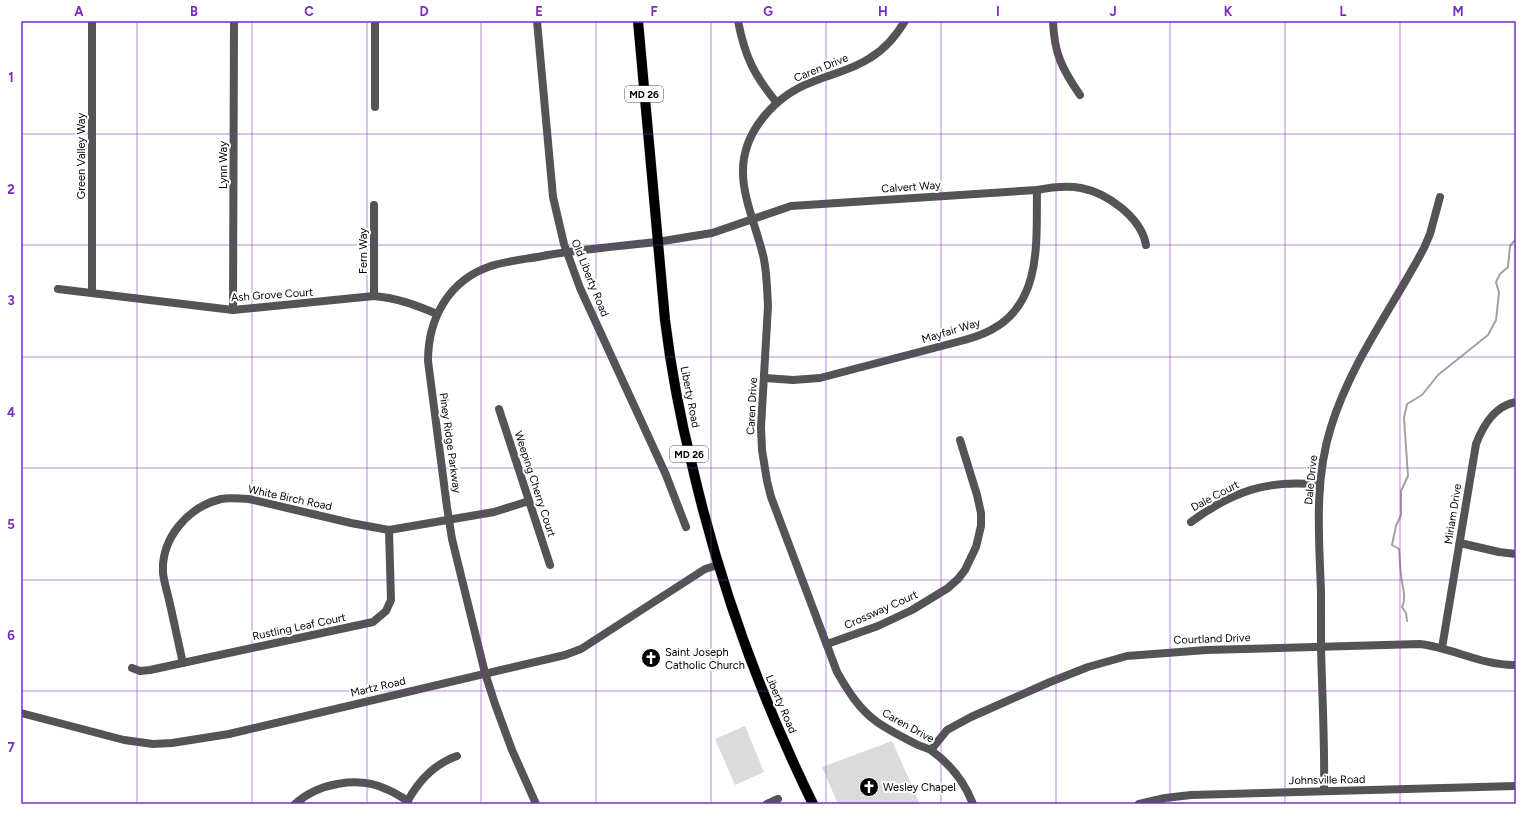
<svg xmlns="http://www.w3.org/2000/svg" width="1537" height="825" font-family="Figtree,sans-serif">
	<rect width="100%" height="100%" fill="#fff"/>
	<g fill="#dbdbdb">
		<path d="M745 726 764 772 735 785 715 739Z"/>
		<path d="M892 741 920 804H838L822 767Z"/>
	</g>
	<g fill="none" stroke-linecap="round" stroke-linejoin="round">
		<path stroke="#a2a2a2" stroke-width="2" d="M1407 621 1406 613 1402 607C1407 597 1402 586 1401 575 1400 567 1400 558 1399 549L1392 545 1396 526 1401 515V491L1408 476 1404 418 1407 404 1422 395 1438 375 1488 335 1496 320 1499 293 1496 282 1500 274 1508 267 1510 246 1516 239"/>
		<g stroke="#dbdbdb" stroke-width="11">
			<path id="primary" d="M638 21 665 320C671 369 680 417 692 465 719 583 760 696 813 804"/>
		</g>
		<g stroke="#545454" stroke-width="8">
			<path d="M375 21V107"/>
			<path d="M537 21 553 197 564 244 580 288 666 475 686 527"/>
			<path d="M738 21C745 57 754 75 777 103"/>
			<path d="M905 21C896 36 885 49 870 58 852 70 831 74 812 82 775 96 742 132 743 173 743 198 757 230 763 255 767 271 767 289 768 306L761 427 762 450 767 481 771 497 837 672C848 691 859 709 877 722 890 731 904 738 918 745 922 747 928 748 932 751 950 764 965 783 973 804"/>
			<path d="M1053 21C1054 53 1062 69 1080 95"/>
			<path d="M374 205V296"/>
			<path d="M657 242 712 233 791 206 1037 190C1052 187 1066 185 1081 188 1107 193 1141 217 1146 245"/>
			<path d="M58 289 233 310 374 296C397 298 416 305 437 314"/>
			<path d="M92 292V21"/>
			<path d="M233 310 234 21"/>
			<path d="M765 378 793 380 820 378 957 342C969 339 980 336 991 330 1043 303 1036 240 1037 190"/>
			<path d="M499 409 550 565"/>
			<path d="M1191 522C1233 491 1268 479 1320 485"/>
			<path d="M1460 543 1499 552 1516 554"/>
			<path d="M827 644 878 626 912 610 948 588 958 579 965 570 976 547 981 526V513L977 495 960 440"/>
			<path d="M1442 648 1476 444C1483 426 1494 406 1516 402"/>
			<path d="M183 663C178 642 174 621 169 600 167 591 164 582 163 573 161 538 188 507 221 499 230 497 240 499 249 499L351 523 389 530 494 512 529 501"/>
			<path d="M132 668 140 671 150 670 373 622 386 611 391 600 389 530"/>
			<path d="M21 713 124 740 153 744 172 743 229 734 565 655 581 649 705 569 718 565"/>
			<path d="M931 750 947 730 971 717 1050 682 1088 667 1127 656 1206 650 1420 644C1453 648 1483 666 1516 665"/>
			<path d="M1324 791C1325 743 1322 695 1321 646 1321 628 1321 610 1321 592 1319 537 1314 480 1331 427 1351 362 1393 307 1424 248L1430 234 1440 197"/>
			<path d="M295 804C318 783 358 776 386 789 394 792 401 797 408 801"/>
			<path d="M406 804C417 783 434 764 457 756"/>
			<path d="M767 804 778 799"/>
		</g>
		<g stroke="#545454" stroke-width="8">
			<path d="M536 804 512 750 495 704 485 673 466 596 452 539 447 507 428 361C428 318 449 280 491 266 510 260 529 259 548 255 584 249 621 246 657 242"/>
			<path d="M1139 804 1165 798 1191 795 1516 786"/>
		</g>
		<use href="#primary" stroke="#000" stroke-width="10"/>
	</g>
	<path fill="none" stroke="#7b2cbf" stroke-width="1" stroke-opacity="0.55" d="M137 21V804M252 21V804M367 21V804M481 21V804M596 21V804M711 21V804M826 21V804M941 21V804M1056 21V804M1170 21V804M1285 21V804M1400 21V804M21 134H1516M21 245H1516M21 357H1516M21 468H1516M21 580H1516M21 691H1516"/>
	<defs>
		<g id="church-disc" transform="scale(1)"><circle r="9.5" fill="#000" stroke="#fff"/><path d="M-1.2-6h2.4v3.5h3.3v2.4h-3.3V6h-2.4V-.1h-3.3v-2.4h3.3Z" fill="#fff"/></g>
	</defs>
	<g fill-rule="evenodd">
		<use href="#church-disc" x="651" y="658"/>
		<use href="#church-disc" x="869" y="787"/>
	</g>
	<g text-anchor="middle" dominant-baseline="central" stroke-width="4" stroke-linejoin="round" paint-order="stroke">
		<g fill="#fff" stroke="#4c4c4c" stroke-width="1">
			<rect x="625" y="86" width="38" height="16" rx="3"/>
			<rect x="670" y="446" width="38" height="16" rx="3"/>
		</g>
		<g font-size="10" font-weight="bold" fill="#000">
			<text x="644" y="94">MD 26</text>
			<text x="689" y="454">MD 26</text>
		</g>
		<g font-size="11" fill="#000" stroke="#fff">
			<text transform="translate(821 68) rotate(-22)">Caren Drive</text>
			<text transform="translate(81 156) rotate(-90)">Green Valley Way</text>
			<text transform="translate(223 165) rotate(-90)">Lynn Way</text>
			<text transform="translate(911 187) rotate(-4)">Calvert Way</text>
			<text transform="translate(363 251) rotate(-90)">Fern Way</text>
			<text transform="translate(590 278) rotate(68)">Old Liberty Road</text>
			<text transform="translate(272 295) rotate(-4)">Ash Grove Court</text>
			<text transform="translate(951 331) rotate(-17)">Mayfair Way</text>
			<text transform="translate(690 397) rotate(79)">Liberty Road</text>
			<text transform="translate(752 406) rotate(-87)">Caren Drive</text>
			<text transform="translate(450 443) rotate(82)">Piney Ridge Parkway</text>
			<text transform="translate(1311 480) rotate(-84)">Dale Drive</text>
			<text transform="translate(535 484) rotate(72)">Weeping Cherry Court</text>
			<text transform="translate(1215 496) rotate(-28)">Dale Court</text>
			<text transform="translate(290 498) rotate(12)">White Birch Road</text>
			<text transform="translate(1453 514) rotate(-81)">Miriam Drive</text>
			<text transform="translate(881 610) rotate(-24)">Crossway Court</text>
			<text transform="translate(299 627) rotate(-12)">Rustling Leaf Court</text>
			<text transform="translate(1212 639) rotate(-2)">Courtland Drive</text>
			<text transform="translate(378 687) rotate(-13)">Martz Road</text>
			<text transform="translate(781 704) rotate(67)">Liberty Road</text>
			<text transform="translate(908 726) rotate(29)">Caren Drive</text>
			<text transform="translate(1327 780) rotate(-1)">Johnsville Road</text>
		</g>
		<g font-size="11" fill="#000" stroke="#fff" text-anchor="start">
			<text x="665" y="652">Saint Joseph<tspan x="665" dy="13">Catholic Church</tspan></text>
			<text x="883" y="787">Wesley Chapel</text>
		</g>
	</g>
	<rect width="1537" height="825" fill="none" stroke="#ffffff" stroke-width="44"/>
	<rect x="22" y="22" width="1493" height="781" fill="none" stroke="#7b2cbf" stroke-width="1.5"/>
	<g font-size="13" text-anchor="middle" font-weight="bold" fill="#7b2cbf">
		<text x="79" y="16">A</text>
		<text x="194" y="16">B</text>
		<text x="309" y="16">C</text>
		<text x="424" y="16">D</text>
		<text x="539" y="16">E</text>
		<text x="654" y="16">F</text>
		<text x="768" y="16">G</text>
		<text x="883" y="16">H</text>
		<text x="998" y="16">I</text>
		<text x="1113" y="16">J</text>
		<text x="1228" y="16">K</text>
		<text x="1343" y="16">L</text>
		<text x="1458" y="16">M</text>
		<text x="11" y="82">1</text>
		<text x="11" y="194">2</text>
		<text x="11" y="305">3</text>
		<text x="11" y="417">4</text>
		<text x="11" y="529">5</text>
		<text x="11" y="640">6</text>
		<text x="11" y="752">7</text>
	</g>
</svg>
